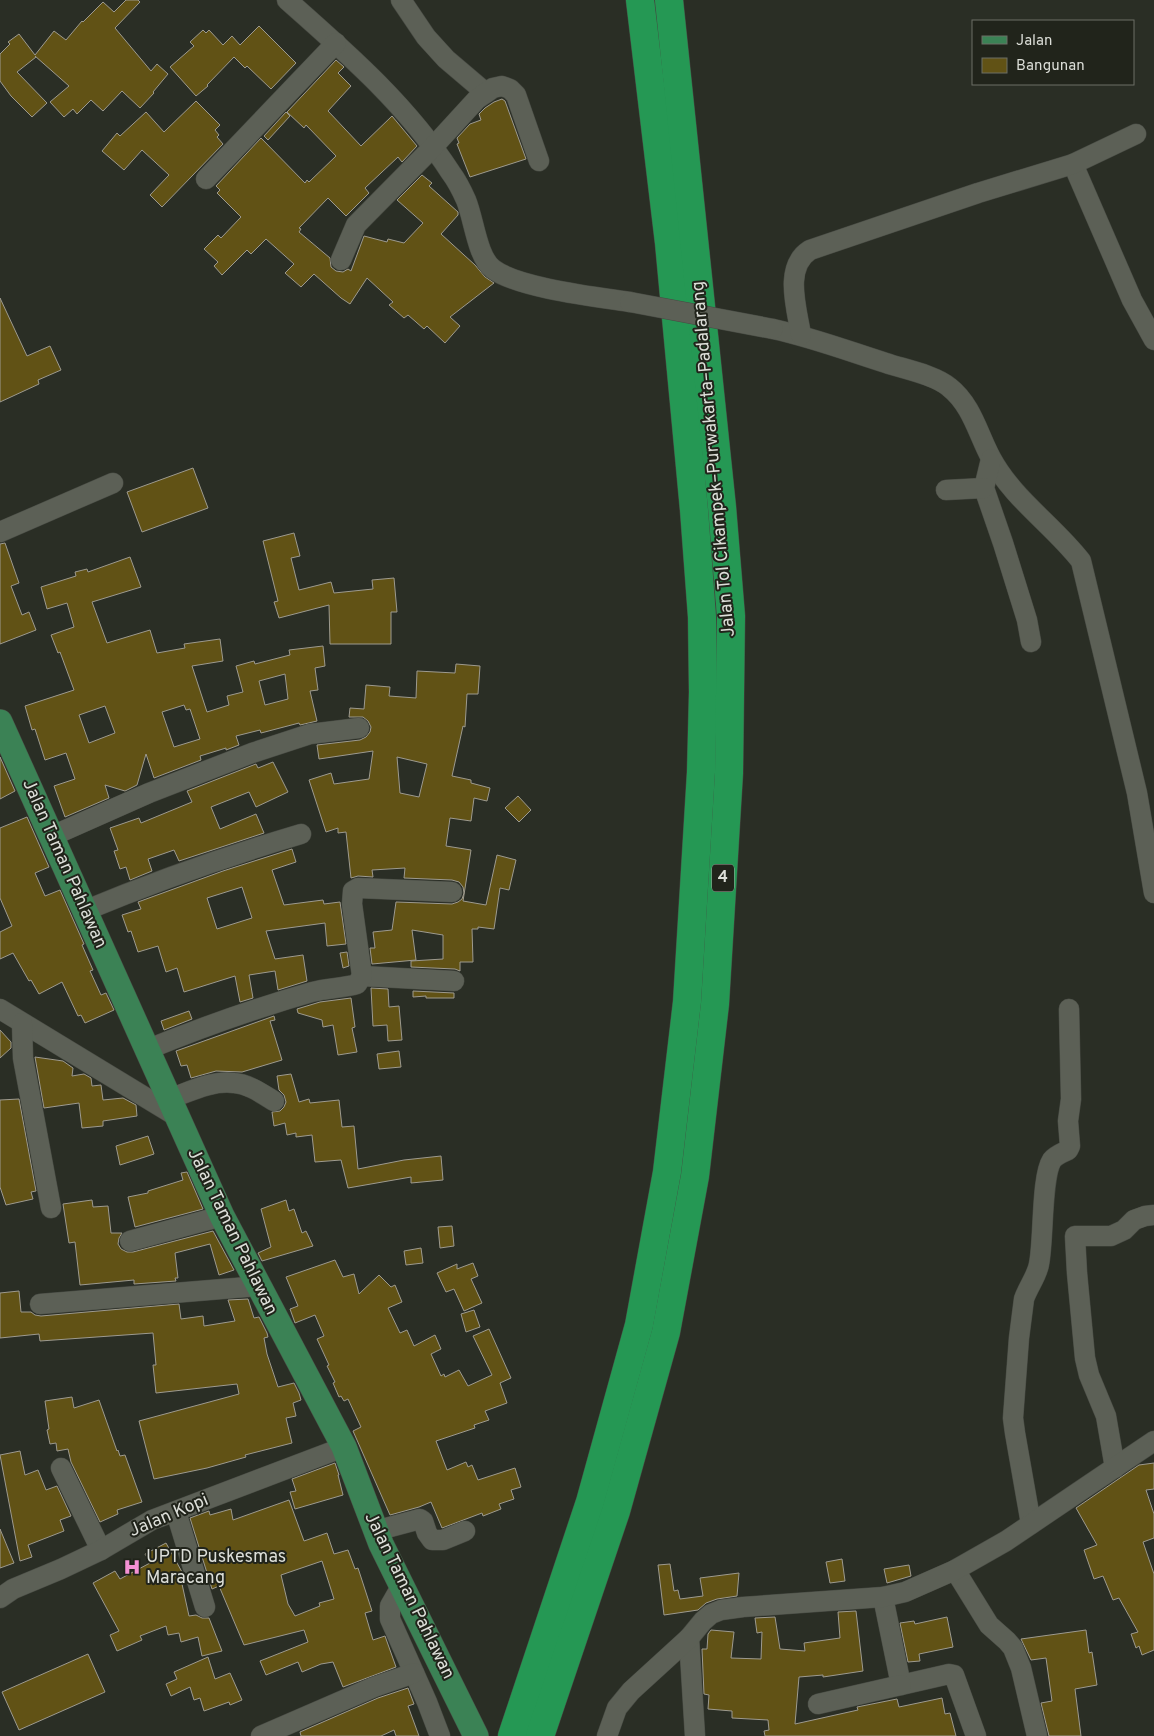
<svg xmlns="http://www.w3.org/2000/svg" width="1154" height="1736" font-family="Overpass,sans-serif">
	<rect width="100%" height="100%" fill="#2a2e25"/>
	<g fill="#615215" stroke="#9d9a8f" fill-rule="evenodd">
		<path d="M126 0H138L140 2 115 28 151 71 157 64 168 74 153 92 154 93 140 108 122 91 103 111 91 100 77 114 73 109 64 117 50 102 69 86 35 56 36 57 17 72 47 103 32 117 11 96 0 81V54L10 44 8 42 19 34 35 55 54 31 66 40 82 21 83 22 103 2 114 12Z"/>
		<path d="M259 26 296 63 271 89 247 66 245 68 234 57 207 85 208 86 196 96 170 67 194 46 190 42 203 30 206 33 209 30 223 45 232 36 240 45Z"/>
		<path d="M336 60 344 67 338 73 351 86 328 111 361 146 392 116 417 146 402 162 398 157 365 188 369 193 346 216 328 198 299 228 301 229 299 232 330 258 331 267 336 271 343 272 348 269 351 271 364 236 387 242 388 239 404 243 423 223 397 200 422 175 432 183 429 186 458 212V215L441 234 475 265 485 277 494 283 450 317 460 326 445 343 427 326 424 329 408 315 404 318 389 305 393 302 367 278 350 304 341 298 314 274 301 287 285 273 294 264 266 239 251 254 247 250 222 275 214 266 218 262 204 249 218 235 221 238 241 217 217 193 220 190 216 186 261 138 305 183 307 180 309 182 336 156 306 125 304 128 287 112Z"/>
		<path d="M502 99 505 101 526 159 470 177 457 144 459 143 457 138 470 124 481 120 479 114 485 108 494 102Z"/>
		<path d="M196 101 220 125 215 130 219 135 217 137 223 144 162 207 150 195 169 175 142 150 124 170 102 151 117 133 120 136 146 112 164 132Z"/>
		<path d="M286 112 290 116 268 140 264 136Z"/>
		<path d="M0 298 27 356 50 346 61 370 38 380 39 384 0 402Z"/>
		<path d="M193 468 208 508 142 532 127 492Z"/>
		<path d="M294 533 300 556 291 558 299 590 331 582 334 593 373 589 372 580 394 578 397 612H391V644H330L329 605 279 618 274 602 278 601 263 541Z"/>
		<path d="M5 543 19 583 11 586 22 615 29 612 36 630 0 644V544Z"/>
		<path d="M130 557 141 587 92 602 107 643 150 630 157 653 185 648 184 644 220 639 223 661 192 666 207 712 229 705 227 696 243 692 236 666 254 661 255 664 290 655 289 650 323 646 325 666 315 668 318 690 310 691 317 721 300 725 299 723 261 733 260 730 236 736 239 745 226 750V748L200 756 201 760 154 778 146 754 137 785 125 791 105 785 109 798 65 817 54 786 75 779 66 753 45 760 35 729 32 730 25 706 74 690 60 652 58 653 51 635 74 627 67 603 47 609 41 587 76 576 75 572 87 569 88 572ZM285 674 288 699 265 705 259 681ZM184 705 186 710 190 709 200 739 174 747 162 712ZM105 706 115 733 89 743 79 715Z"/>
		<path d="M456 664 480 666 478 694H467L465 727 463 726 452 776 471 780V783L490 788 487 801 474 798 471 821 450 818 446 846 471 850 463 901 486 905 497 855 516 860 509 890 500 888 494 929 478 927V929H472L473 962H460V971L455 969 411 967V961L443 959V935L412 930 416 960 372 964 370 948H375L373 932 392 930 396 902 452 904 458 902 462 899 464 893 463 887 459 882 452 880 404 878 405 868 372 870 373 877 358 876 351 878 346 832 338 833V828L326 832 309 780 331 773 334 784 369 779 373 751 319 759 317 745 360 740 366 737 370 732 371 727 368 721 363 717H349L350 708 364 709 366 685 390 687 389 696 416 698 417 671 455 673ZM397 757 427 764 419 797 400 793Z"/>
		<path d="M0 757 15 791 0 799Z"/>
		<path d="M273 762 288 792 256 807 249 792 211 807 220 829 256 814 264 833 179 861 174 850 148 859 152 871 130 880 126 867 120 869 114 851 118 850 110 828 139 818 141 823 192 802 187 791 256 764 258 768Z"/>
		<path d="M518 796 531 810 519 822 505 808Z"/>
		<path d="M27 817 49 867 35 873 45 896 60 890 84 944 82 945 93 970 90 971 101 995 106 993 114 1010 85 1023 81 1015 78 1016 62 982 39 994 31 980 29 981 13 953 0 959V932L12 926 0 898V828Z"/>
		<path d="M292 849 296 862 272 870 284 905 323 900 324 904 340 902 346 944 327 946 325 923 266 931 275 959 303 955 307 981 278 990 275 971 249 975 253 998 240 1002 235 976 184 992 177 968 166 972 158 946 138 952 131 931 128 932 122 915 141 909 138 902 223 871ZM242 887 252 918 217 929 207 898Z"/>
		<path d="M347 952 349 966 343 968 340 953Z"/>
		<path d="M371 988 388 989 389 1007 399 1006 402 1040 388 1041 387 1025 373 1026Z"/>
		<path d="M413 991 454 993V998H426V996L413 997Z"/>
		<path d="M351 998 355 1027 352 1028 357 1052 338 1055 333 1025 323 1027 322 1020 298 1013 297 1009 320 1002Z"/>
		<path d="M189 1011 192 1019 164 1030 161 1021Z"/>
		<path d="M274 1016 275 1020 270 1021 282 1060 242 1072 216 1071 191 1078 187 1065 181 1066 176 1051Z"/>
		<path d="M0 1030 11 1042V1048L0 1058Z"/>
		<path d="M399 1051 401 1067 379 1069 377 1054Z"/>
		<path d="M35 1057 63 1061 73 1068 72 1076 84 1074 91 1078 92 1086 101 1085 103 1100 123 1098 136 1105 137 1116 103 1121V1126L82 1128 79 1103 44 1108Z"/>
		<path d="M291 1074 299 1102 309 1099 310 1103 339 1100 342 1127 354 1126 358 1169 404 1160 441 1156 443 1180 411 1183V1177L348 1188 341 1160 315 1162 312 1135 296 1137V1133L287 1135 285 1123 274 1126 272 1112 280 1111 284 1107 286 1102 284 1095 279 1090 277 1076Z"/>
		<path d="M19 1099 36 1191 31 1192 33 1199 6 1205 0 1187V1100Z"/>
		<path d="M148 1136 154 1154 120 1165 116 1146Z"/>
		<path d="M187 1172 203 1209 135 1227 128 1197 148 1193V1191L183 1180 181 1173Z"/>
		<path d="M92 1200 93 1207 108 1206 111 1233H122L119 1238 118 1244 121 1249 127 1252H133L213 1231 234 1270 219 1275 210 1244 175 1253 178 1278H175L176 1281 134 1284V1280L80 1285 75 1242 69 1243 63 1204Z"/>
		<path d="M286 1200 289 1211 294 1209 302 1233 306 1231 313 1246 262 1261 258 1253 271 1247 261 1209Z"/>
		<path d="M452 1226 454 1246 440 1248 438 1227Z"/>
		<path d="M421 1248 423 1263 406 1265 404 1251Z"/>
		<path d="M335 1260 343 1277 354 1274 359 1294 379 1275 391 1287 395 1285 402 1302 388 1308 400 1333 407 1330 414 1346 435 1335 441 1349 431 1354 441 1376 444 1374 445 1377 459 1370 468 1386 492 1375 473 1336 489 1329 511 1378 500 1383 507 1403 485 1411 489 1420 474 1425 475 1428 436 1441 447 1470 466 1462 468 1467 472 1465 478 1480 515 1468 521 1487 511 1490 514 1499 499 1504 501 1509 483 1516 482 1513 442 1528 431 1502 419 1507 390 1515 353 1431 361 1427 348 1399 344 1401 341 1396 339 1397 333 1383 335 1382 327 1366 329 1365 317 1339 324 1336 315 1315 295 1323 290 1309 298 1306 286 1277Z"/>
		<path d="M473 1263 478 1276 471 1279 482 1303 464 1311 454 1289 446 1292 437 1273 457 1264V1269Z"/>
		<path d="M19 1291 21 1312H31L35 1315 41 1316 179 1304 181 1319 203 1316 204 1326 235 1321 228 1300 248 1299 254 1318 259 1317 267 1333 268 1337 264 1338 267 1354 278 1387 294 1383 299 1393 301 1400 293 1403 296 1416 286 1418 292 1443 245 1455 246 1457 207 1468 154 1479 139 1421 239 1394 237 1384 156 1393 153 1365H156L153 1333 40 1341 39 1334 0 1338V1293Z"/>
		<path d="M474 1310 480 1327 466 1332 461 1314Z"/>
		<path d="M72 1397 74 1408 99 1400 117 1451 118 1450 120 1456 125 1455 142 1502 117 1510 118 1514 100 1522 71 1462 68 1449 57 1451 56 1443 50 1444 47 1430 49 1429 45 1401Z"/>
		<path d="M20 1451 25 1475 38 1470 46 1490 57 1486 71 1516 60 1520 64 1531 28 1545 32 1557 20 1561 0 1455Z"/>
		<path d="M335 1463 339 1475H338L343 1495 295 1509 290 1492 296 1491 292 1479Z"/>
		<path d="M1154 1463V1489L1146 1490 1154 1514V1538L1143 1542 1154 1574V1650L1142 1655 1139 1646 1136 1648 1131 1634 1138 1632 1119 1598 1113 1600 1103 1576 1094 1579 1084 1550 1097 1545 1076 1508 1139 1465Z"/>
		<path d="M289 1500 304 1541 327 1533 334 1554 348 1550 355 1569 358 1568 372 1611 365 1613 373 1640 385 1636 396 1667 343 1687 333 1662 321 1664 302 1672 298 1662 266 1675 260 1661 308 1642 304 1630 244 1645 219 1586 212 1589 190 1518 209 1511 210 1515 231 1509 233 1520ZM322 1561 334 1599 319 1603 320 1606 295 1616 288 1604 281 1575Z"/>
		<path d="M0 1529 14 1563 0 1568Z"/>
		<path d="M166 1543 182 1572 185 1583 182 1584 189 1616 196 1615 202 1618H209L222 1651 202 1656 198 1637 181 1642 179 1633 168 1635 166 1626 140 1636 142 1640 117 1651 110 1635 119 1631 93 1583 115 1571 120 1579 150 1563 145 1554Z"/>
		<path d="M842 1559 845 1581 830 1583 826 1562Z"/>
		<path d="M670 1564 674 1591 678 1590 680 1599 703 1596 700 1578 739 1573 737 1596 717 1599 706 1603 698 1610 664 1615 658 1565Z"/>
		<path d="M909 1565 911 1576 887 1583 884 1569Z"/>
		<path d="M856 1611 863 1671 823 1677V1675L799 1677 795 1724 858 1710 857 1707 897 1699 899 1707 942 1698 945 1714 950 1713 956 1736H765L764 1731 769 1730 768 1720 732 1718V1711L708 1709 709 1695 704 1694 702 1649H707L708 1634 711 1630 734 1632 731 1658 761 1659 762 1632 757 1633 755 1618 775 1617 780 1649 805 1651 804 1643 840 1638 838 1612Z"/>
		<path d="M947 1617 953 1647 919 1654 920 1661 908 1662 900 1623 914 1621 915 1624Z"/>
		<path d="M1086 1630 1089 1653 1092 1652 1097 1685 1075 1689 1081 1736H1049L1041 1703 1052 1701 1046 1658 1031 1660 1021 1639Z"/>
		<path d="M88 1654 105 1692 19 1730 2 1692Z"/>
		<path d="M208 1657 215 1679 230 1673 242 1700 230 1705 229 1702 204 1711 200 1698 194 1700 190 1687 171 1696 166 1684 177 1679 174 1672Z"/>
		<path d="M408 1688 414 1704 408 1706 419 1736H396L394 1730 381 1736H301L300 1732 378 1698Z"/>
	</g>
	<g fill="none" stroke-linecap="round" stroke-linejoin="round">
		<g stroke="#474a43" stroke-width="21">
			<g id="minor">
				<path d="M287 0C347 53 407 105 451 173 457 181 462 191 466 200 474 219 477 257 493 269 518 288 597 297 630 302"/>
				<path d="M401 0 426 37 446 59 486 93"/>
				<path d="M1073 164 1132 300 1154 340"/>
				<path d="M206 179 336 43"/>
				<path d="M341 260 356 225 433 147 477 99 493 88 502 86 510 89 516 95 539 161"/>
				<path d="M773 329C811 337 848 351 886 363 904 369 935 375 949 387 972 405 978 434 991 458 1013 499 1053 525 1081 561L1137 793 1154 893"/>
				<path d="M801 335C797 309 783 267 810 250L978 193 1073 164 1136 134"/>
				<path d="M991 459 984 488 1003 543 1027 620 1031 642"/>
				<path d="M946 490 984 488"/>
				<path d="M0 532 113 483"/>
				<path d="M52 836 149 793 252 753 310 734 359 728"/>
				<path d="M84 911C156 881 227 856 301 834"/>
				<path d="M362 976 454 981"/>
				<path d="M0 1009 176 1116"/>
				<path d="M22 1023 23 1058 51 1208"/>
				<path d="M146 1050C200 1028 256 1008 312 992 327 988 344 988 357 984L362 976 352 904 353 891 358 888 452 892"/>
				<path d="M169 1099C189 1092 212 1080 234 1083 248 1084 261 1093 274 1101"/>
				<path d="M130 1241 222 1216"/>
				<path d="M40 1304 258 1286"/>
				<path d="M61 1468 101 1550"/>
				<path d="M1115 1468 1106 1416 1089 1375 1085 1358 1077 1273 1075 1236H1111L1124 1230 1134 1220 1145 1216 1154 1215"/>
				<path d="M176 1512 205 1607"/>
				<path d="M1031 1524 1015 1433 1013 1418 1019 1338 1024 1299C1028 1287 1037 1276 1039 1264 1044 1240 1041 1177 1052 1160 1056 1155 1062 1153 1068 1150L1070 1146 1068 1121 1071 1099 1069 1009"/>
				<path d="M375 1531 420 1519 423 1521 427 1533 432 1540H443L465 1531"/>
				<path d="M955 1570 989 1625 1007 1641 1013 1648 1021 1668 1037 1736"/>
				<path d="M402 1585 390 1606V1619L427 1702 440 1736"/>
				<path d="M883 1597 901 1685 949 1674 954 1675 976 1736"/>
				<path d="M0 1598 13 1589 61 1569 101 1550 152 1520 344 1447"/>
				<path d="M689 1638 695 1736"/>
				<path d="M818 1704 901 1685"/>
				<path d="M261 1736 374 1687 414 1673"/>
				<path d="M607 1736 617 1708 631 1691 689 1638 703 1621 711 1614 721 1610 743 1607 883 1597 905 1592 955 1570 1006 1541 1154 1441"/>
			</g>
		</g>
		<g stroke="#474a43" stroke-width="26">
			<path id="major" d="M0 722 222 1216 344 1447 381 1544 476 1736"/>
		</g>
		<g stroke="#474a43" stroke-width="29">
			<g id="highway">
				<path d="M512 1736 590 1502 639 1325 667 1172 687 1002 701 772 703 692 702 617 694 510 669 243 640 0"/>
				<path d="M540 1736 616 1511 666 1332 695 1176 715 1004 729 773 731 616 722 507 669 0"/>
			</g>
		</g>
		<use href="#minor" stroke="#5c6056" stroke-width="20"/>
		<use href="#major" stroke="#3b8255" stroke-width="25"/>
		<use href="#highway" stroke="#259854" stroke-width="28"/>
		<g stroke="#474a43" stroke-width="21" stroke-linecap="butt">
			<path id="minor-bridge" d="M630 302 773 329"/>
		</g>
		<use href="#minor-bridge" stroke="#5c6056" stroke-width="20"/>
	</g>
	<defs>
		<g id="hospital-bare" transform="scale(1.35)"><path d="M-5-5h3v3.5h4V-5h3V5h-3V1.5h-4V5h-3Z" fill="#f491d4" stroke="#21241b" stroke-width="2.5" paint-order="stroke"/></g>
	</defs>
	<g fill-rule="evenodd">
		<use href="#hospital-bare" x="132" y="1567"/>
	</g>
	<g text-anchor="middle" dominant-baseline="central" stroke-width="4" stroke-linejoin="round" paint-order="stroke">
		<rect fill="#21241b" stroke="#a4a69f" stroke-width="1" x="712" y="864.5" width="22" height="27" rx="4"/>
		<g font-size="16" font-weight="bold" fill="#dcded8">
			<text x="723" y="878">4</text>
		</g>
		<g font-size="18" fill="#dcded8" stroke="#21241b">
			<text transform="translate(714 459) rotate(-95)">Jalan Tol Cikampek–Purwakarta–Padalarang</text>
			<text transform="translate(64 864) rotate(66)">Jalan Taman Pahlawan</text>
			<text transform="translate(232 1232) rotate(64)">Jalan Taman Pahlawan</text>
			<text transform="translate(169 1516) rotate(-23)">Jalan Kopi</text>
			<text transform="translate(409 1596) rotate(64)">Jalan Taman Pahlawan</text>
		</g>
		<g font-size="18" fill="#dcded8" stroke="#21241b" text-anchor="start">
			<text x="146" y="1557">UPTD Puskesmas<tspan x="146" dy="21">Maracang</tspan></text>
		</g>
	</g>
	<rect x="972" y="20" width="162" height="65" fill="#21241b" stroke="#6c6e67"/>
	<rect x="982" y="36" width="25" height="8" fill="#3b8255" stroke="#6c6e67"/>
	<text x="1016" y="45" font-size="15" fill="#dcded8">Jalan</text>
	<rect x="982" y="58" width="25" height="15" fill="#615215" stroke="#6c6e67"/>
	<text x="1016" y="70" font-size="15" fill="#dcded8">Bangunan</text>
</svg>
